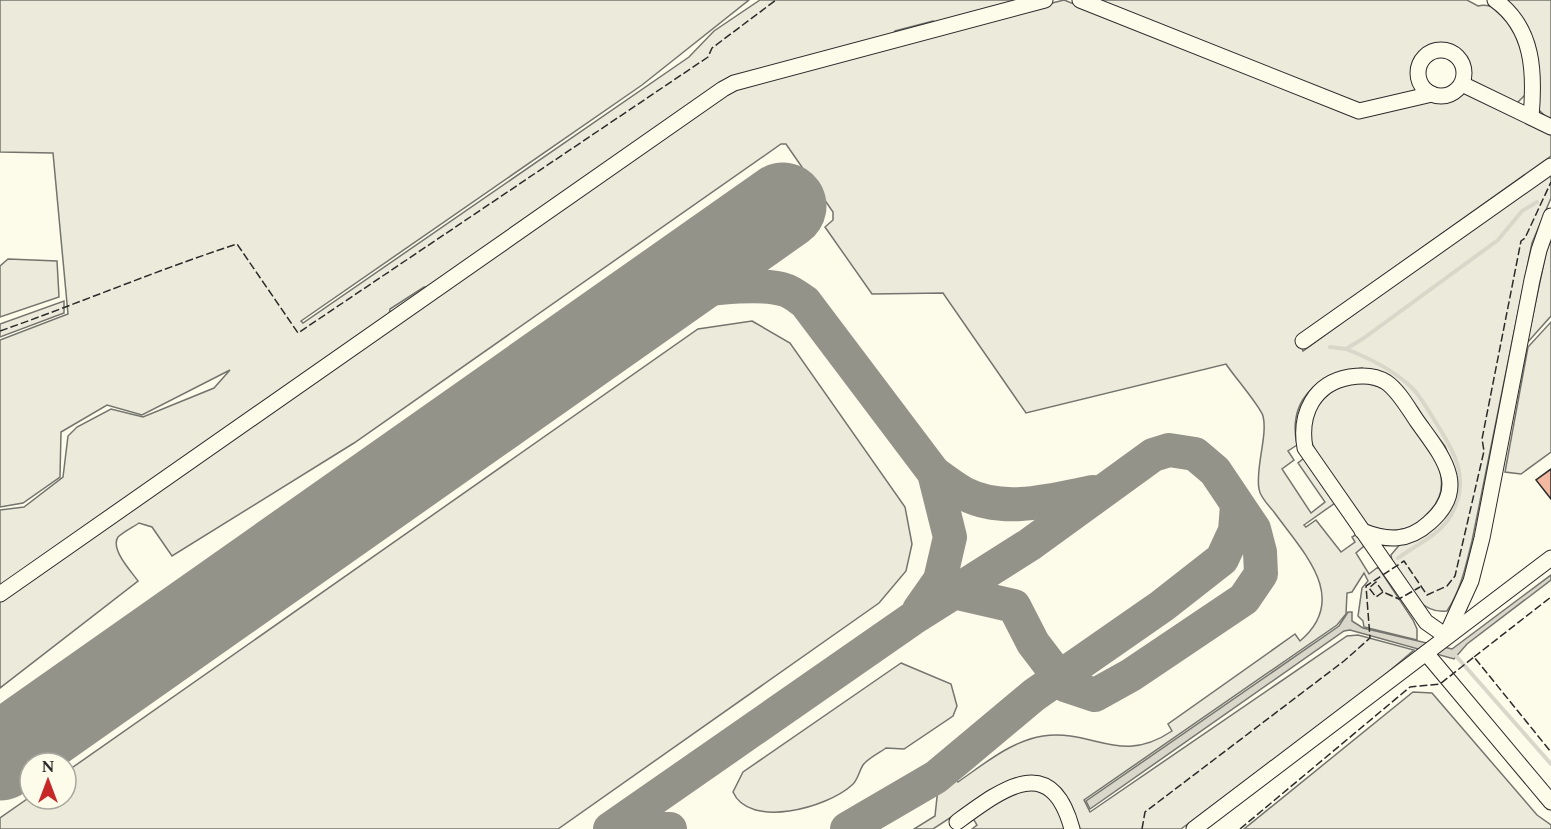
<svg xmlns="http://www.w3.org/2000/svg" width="1551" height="829" font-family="Spectral,serif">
	<rect width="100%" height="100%" fill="#fdfbea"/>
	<g fill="#ecebdb" stroke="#74746e" stroke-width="1.5">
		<path d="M0 0H749L642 85 301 321 303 323 689 57 714 31 760 0H1032L941 24 933 21 895 31 891 37 732 80 430 287H424L390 309 389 316 0 589V510L24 507 63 477 68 436 77 427 111 409 143 417 214 388 230 370 142 415 107 405 61 432 60 477 23 503 0 507V340L68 314 53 153 0 152Z"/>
		<path d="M1064 0 1354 115 1430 100 1449 101 1465 92 1551 131V156L1298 336 1303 351 1551 171V198L1532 243 1472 541C1466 565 1461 590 1447 611 1418 615 1405 581 1392 561L1391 555 1401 543 1434 528 1450 459 1445 446 1412 403 1362 368C1319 374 1287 398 1297 445L1288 451 1294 460 1282 469 1311 513 1325 502 1298 463 1304 458 1335 503 1304 525 1306 527 1316 520 1341 552 1355 542 1352 537 1357 534 1364 546 1356 553 1369 574 1378 567 1413 620 1417 629V640L1364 627 1363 621 1358 616 1362 588 1368 581 1364 573 1352 592 1347 593 1346 614 1337 625 1084 800 1090 812 1347 636 1358 635 1414 650 1373 685 1181 829H1080L1069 800 1060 790 1035 777 1015 778 1002 784 933 829H914L935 816 938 788 954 777 958 782C984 764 1011 741 1043 736 1094 729 1120 766 1172 731L1168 724 1295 634 1300 641C1351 598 1302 551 1274 512 1269 506 1260 497 1259 489 1255 469 1268 435 1263 416 1260 406 1233 375 1226 364L1026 413 943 293 872 294 825 227 833 220V212L786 144H781L354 443 172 556 152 527 139 523C133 527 123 532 118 537 110 549 131 571 138 581L0 688V598L728 91 953 28Z"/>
		<path d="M1086 0H1467L1478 6C1503 0 1520 36 1526 56 1530 67 1527 83 1526 94L1517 103 1470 80C1464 17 1388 50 1422 94L1362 107Z"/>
		<path d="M1503 0H1551V122L1539 110 1537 70Z"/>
		<path d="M1551 239V316L1527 343 1546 253Z"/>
		<path d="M8 259 57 261 59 297 0 317V266Z"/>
		<path d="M64 301V313L0 337V324Z"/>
		<path d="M752 321 790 343 905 507 912 544 906 571 879 603 558 829H0V818L30 797 66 799V772L698 329Z"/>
		<path d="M1551 322V452L1521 474 1505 472 1528 347Z"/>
		<path d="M1358 381 1381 387 1389 393C1412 426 1467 476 1428 513 1424 517 1420 523 1415 525 1399 533 1381 532 1366 524 1355 517 1347 498 1340 487 1323 462 1296 436 1317 407 1328 392 1340 385 1358 381Z"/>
		<path d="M901 663 951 684 957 706 953 716 904 749 886 748C879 753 868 758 863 765 859 771 858 780 852 785 827 808 749 829 733 792L743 772Z"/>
		<path d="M1413 692 1432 693 1537 815 1551 825V829H1244Z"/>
		<path d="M1013 787 1046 790 1068 829H972L977 825 971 815Z"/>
	</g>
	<path fill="#d8d7c9" stroke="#74746e" stroke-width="1.5" d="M1551 575V580L1467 644 1454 659 1350 630 1344 631 1090 809 1086 801 1339 626 1348 612H1352V621L1363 628 1452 649Z"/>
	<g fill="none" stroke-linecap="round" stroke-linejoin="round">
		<g stroke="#d8d7c9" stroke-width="4">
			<path d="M1330 347 1346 349 1364 338 1498 240 1522 211 1537 202"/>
			<path d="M1346 349C1369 358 1390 368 1409 385 1419 393 1426 407 1433 418 1453 450 1472 478 1451 515 1441 534 1416 545 1398 558"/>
			<path d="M1456 656 1551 764"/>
		</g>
		<g stroke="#94938a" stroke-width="34">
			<path d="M656 296C685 291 759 281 785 290 792 292 799 298 805 302L934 473 950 537 940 580 919 610"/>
			<path d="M934 473C944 480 954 488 965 494 1004 514 1053 500 1093 492"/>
			<path d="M610 829 912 619 1029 545 1153 455 1169 450 1195 454 1215 471 1254 529 1260 552 1261 574 1244 599 1131 675 1095 695 1065 685 1033 643 1014 606 953 592"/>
			<path d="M639 829H670"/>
			<path d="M847 829 936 777 1034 695 1162 606 1222 559 1235 531 1237 505"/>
		</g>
		<path stroke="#94938a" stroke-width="87" d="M0 757 783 206"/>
	</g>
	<path fill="#f2b8a0" stroke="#2b2b2b" stroke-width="1.5" d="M1551 469V499L1536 480Z"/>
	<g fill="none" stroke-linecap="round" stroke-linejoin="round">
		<g stroke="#2b2b2b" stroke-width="17">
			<g id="minor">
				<path d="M1080 0 1359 111 1432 94"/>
				<path d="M1495 0C1534 28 1535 73 1531 117"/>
				<circle cx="1441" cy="73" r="23"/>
				<path d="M1462 84 1551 127"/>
				<path d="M1303 341 1551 166"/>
				<path d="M1362 531C1387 541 1408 542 1429 523 1471 487 1441 455 1417 421 1408 408 1399 391 1386 382 1375 375 1362 375 1350 377 1314 383 1299 414 1305 448L1426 622 1446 636 1471 581 1482 538 1532 280 1539 250 1551 216"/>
				<path d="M0 594 723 89 734 83 1045 0"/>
				<path d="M1426 653 1551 802"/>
				<path d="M957 822C1002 789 1051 751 1072 829"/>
				<path d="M1194 829 1551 558"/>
			</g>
		</g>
		<use href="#minor" stroke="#fdfbea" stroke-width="15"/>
		<g stroke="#2b2b2b" stroke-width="1.5" stroke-dasharray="8 3" stroke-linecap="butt">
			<path d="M0 331C80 303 157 270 237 244L298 333 708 57 712 48 776 0"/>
			<path d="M1383 592 1376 597 1369 588 1376 582 1383 592 1399 599 1420 587"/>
			<path d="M1474 657 1551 597"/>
			<path d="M1142 829 1145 812 1344 661 1370 638 1366 586 1404 561 1427 595 1447 586 1455 576 1484 451 1482 439 1521 241 1525 238 1551 182"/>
			<path d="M1240 829 1410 687 1440 684 1474 657 1551 752"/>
		</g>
	</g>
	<g transform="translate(48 781)"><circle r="28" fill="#fdfbea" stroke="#a9a89e" stroke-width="1.5"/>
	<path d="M0-4.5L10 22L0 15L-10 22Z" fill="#c62828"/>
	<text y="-9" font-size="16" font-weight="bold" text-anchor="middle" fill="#2b2b2b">N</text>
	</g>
</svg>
